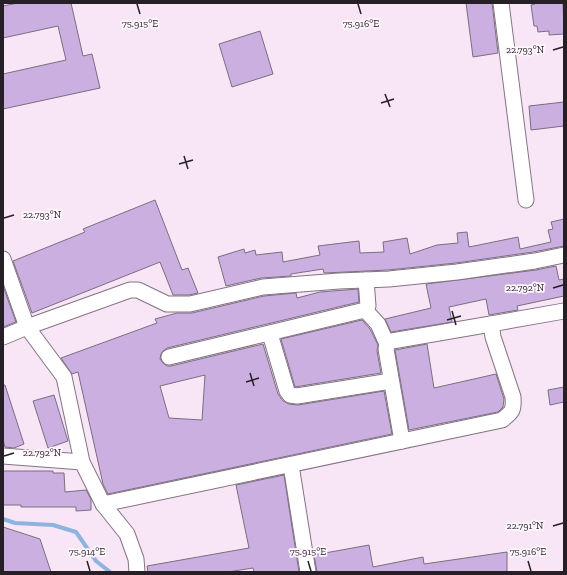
<svg xmlns="http://www.w3.org/2000/svg" width="567" height="575" font-family="'Zilla Slab',serif">
	<rect width="100%" height="100%" fill="#f8e6f7"/>
	<g fill="none" stroke-linecap="round" stroke-linejoin="round">
		<path stroke="#8fb3df" stroke-width="4" d="M3 519 15 523 53 525 76 532 96 561 110 572"/>
	</g>
	<g fill="#cbafe0" stroke="#796f81" fill-rule="evenodd">
		<path d="M18 3H71L83 56 92 54 100 88 3 109V74L66 60 58 26 3 38V6Z"/>
		<path d="M466 3H492L498 53 473 57Z"/>
		<path d="M534 3H563L564 34 549 35V31L538 32 537 26H534L531 5 535 4Z"/>
		<path d="M260 31 273 74 232 87 219 44Z"/>
		<path d="M564 102V126L531 130 529 106Z"/>
		<path d="M155 200 182 270 188 268 198 293 189 295H173L160 262 32 313 13 261 85 232 83 229Z"/>
		<path d="M564 219V246L533 252 456 263 388 270 324 273 323 269 291 274V276L261 278 226 286 218 257 244 249 245 253 255 250 256 255 282 252 283 262 320 255 318 246 359 241 360 253 384 252 383 242 407 238 410 254 437 245 458 243 457 233 467 232 469 247 518 237 520 249 551 242 548 230 553 229 551 222Z"/>
		<path d="M556 266 559 280 564 279V296L517 306 518 310 489 315 486 299 449 307 452 322 391 332 385 319 431 308 426 284 536 270Z"/>
		<path d="M3 286 16 322 3 327Z"/>
		<path d="M358 289 359 302 167 348 163 351 161 354 160 359 163 363 167 366H171L263 344 278 394 283 401 289 404 298 405 384 391 392 434 108 494 103 484 78 372 72 374 61 358 157 323 155 319 177 313H192L264 296 296 293 297 298 320 292ZM205 375 202 420 169 418 160 386Z"/>
		<path d="M362 320 370 329 378 345 377 351 381 373 295 387 281 339Z"/>
		<path d="M427 344 434 388 496 374 504 399 503 407 498 412 409 430 395 350Z"/>
		<path d="M3 385H5L24 444 14 448 5 447 3 440Z"/>
		<path d="M564 387V402L550 405 548 390Z"/>
		<path d="M54 395 68 441 48 448 33 401Z"/>
		<path d="M3 471H53V473H64L65 492 86 490 91 499V510L76 511V507H21V505H3Z"/>
		<path d="M284 475 299 572H254L253 568 228 572H148L147 566 249 548 236 485Z"/>
		<path d="M3 527 40 539 51 572H3Z"/>
		<path d="M369 545 373 567 423 557 424 564 507 552V572H317L314 555Z"/>
	</g>
	<g fill="none" stroke-linecap="round" stroke-linejoin="round">
		<g stroke="#847483" stroke-width="17">
			<g id="street">
				<path d="M501 3 526 200"/>
				<path d="M3 259 27 327 64 377 82 462"/>
				<path d="M365 310 378 324 387 344"/>
				<path d="M270 334 287 391 290 395 297 396 391 381"/>
				<path d="M3 337 27 327 130 290H138L167 304H190L263 287 339 281 389 279 457 272 535 261 564 255"/>
				<path d="M169 357 365 310 368 306 366 280"/>
				<path d="M402 441 386 349 387 344 392 341 491 324"/>
				<path d="M3 456 82 462 103 504 127 534 136 559 137 572"/>
				<path d="M291 465 308 572"/>
				<path d="M103 504 502 420C512 412 514 411 513 397L493 337 491 324 564 311"/>
			</g>
		</g>
		<use href="#street" stroke="#fff" stroke-width="15"/>
	</g>
	<path fill="none" stroke="#261f25" stroke-width="1.5" d="M137 4 140 14M358 4 361 14M553 50 563 47M385 94 390 107M381 103 394 99M184 156 188 169M179 164 193 160M4 218 14 215M553 288 563 285M452 311 456 325M447 320 461 316M250 373 254 386M246 382 259 378M4 456 14 453M553 526 563 523M87 561 90 571M308 561 311 571M528 561 531 571"/>
	<g font-size="10" text-anchor="middle" fill="#261f25" stroke="#fff7fe" stroke-width="3.5" stroke-linejoin="round" paint-order="stroke">
		<text x="140" y="27">75.915°E</text>
		<text x="361" y="27">75.916°E</text>
		<text x="525" y="53">22.793°N</text>
		<text x="42" y="218">22.793°N</text>
		<text x="525" y="291">22.792°N</text>
		<text x="42" y="456">22.792°N</text>
		<text x="525" y="529">22.791°N</text>
		<text x="87" y="555">75.914°E</text>
		<text x="308" y="555">75.915°E</text>
		<text x="528" y="555">75.916°E</text>
	</g>
	<rect width="567" height="575" fill="none" stroke="#261f25" stroke-width="8"/>
</svg>
